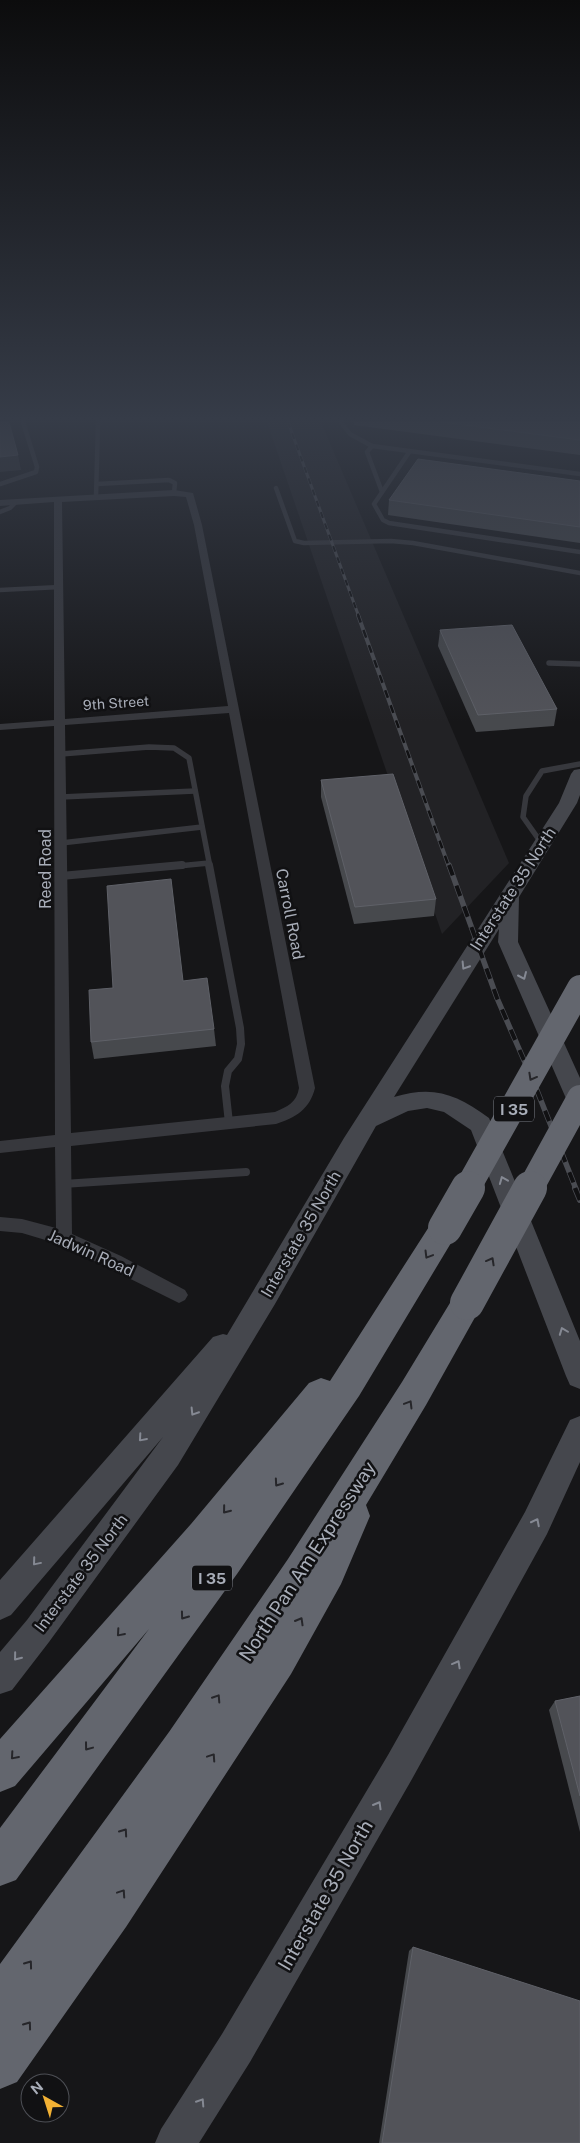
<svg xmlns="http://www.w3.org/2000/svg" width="580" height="2143" font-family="'Public Sans',sans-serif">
	<rect width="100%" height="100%" fill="#161618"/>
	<path fill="#222225" d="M267 422H321L509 863 442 934Z"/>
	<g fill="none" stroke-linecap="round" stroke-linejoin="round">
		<g stroke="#37383d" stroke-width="4.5">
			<path d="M341 422 350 434 372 446 580 474"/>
			<path d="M372 446 367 452 382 492"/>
			<path d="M410 451 374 504 383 520 389 523 580 552"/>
			<path d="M0 484 36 472 37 467 23 422"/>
			<path d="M97 484 169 480 175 483 174 493"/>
			<path d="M276 488 295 541 304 543 391 541 413 543 580 573"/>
			<path d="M96 497 98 422"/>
			<path d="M0 512 10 508 16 502"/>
			<path d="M0 590 60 587"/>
		</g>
		<g stroke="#37383d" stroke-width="5.5">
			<path d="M549 663 580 664"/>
			<path d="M61 754 149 747 174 748 189 758 210 867"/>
			<path d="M61 797 195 791"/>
			<path d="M61 843 202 827"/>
			<path d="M542 844 523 817 526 796 542 771 580 764"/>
			<path d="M168 867 209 863"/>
		</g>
		<g stroke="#37383d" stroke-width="8">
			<path d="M209 865 240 1028 241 1044 238 1059 228 1071 225 1086 229 1123"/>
			<path d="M61 876 182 865"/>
			<path d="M63 1184 246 1172"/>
		</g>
		<path fill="#37383d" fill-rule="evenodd" d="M174 490 193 493 202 525 315 1088C310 1109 295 1118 276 1124L71 1146 72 1234 121 1256 185 1290 188 1295 185 1300 179 1303 62 1245 22 1233 0 1231V1217L22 1219 56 1228 55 1147 0 1153V1141L55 1135 54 726 0 730V724L54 720V502L0 506V500ZM174 496 186 497 194 525 228 706 65 719 62 502ZM229 713 299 1088C297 1102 287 1107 275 1112L71 1133 65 725Z"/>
		<g fill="#45474d" fill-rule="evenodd">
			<path d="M580 769V795L577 803 519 897 518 942 580 1078V1112L572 1109 568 1103 498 942 499 929 394 1097C434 1085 456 1094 489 1118L580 1341V1389L570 1385 566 1376 471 1130 444 1112 427 1108 408 1111 376 1126 275 1304 178 1465 49 1642 12 1690 0 1694V1652L27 1620 163 1437 11 1615 0 1620V1580L213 1337 223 1334 227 1335 344 1138 559 803 571 774 574 770Z"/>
			<path d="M580 1416V1462L547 1534 412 1779 250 2062 199 2143H155L161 2129 222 2034 388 1755 525 1512 570 1420Z"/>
		</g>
		<g fill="#63666e" fill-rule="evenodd">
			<path d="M445 1215 456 1219 460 1228 359 1396 237 1574 16 1880 0 1886V1828L149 1629 15 1786 0 1792V1739L191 1524 309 1383 321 1378 330 1381 434 1219Z"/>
			<path d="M467 1289 478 1293 483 1303 426 1405 366 1505 370 1516 341 1584 291 1674 126 1927 17 2082 0 2089V1964L169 1732 288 1559 402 1382 456 1293Z"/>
		</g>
		<g stroke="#4a4c52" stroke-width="3">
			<path id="rail-far3" d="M288 422 359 617"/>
		</g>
		<g stroke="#4a4c52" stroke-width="4">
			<path id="rail-far2" d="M358 615 449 867"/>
		</g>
		<g stroke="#4a4c52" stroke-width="5.5">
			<path id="rail-far1" d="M449 865 497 998 536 1088 576 1189"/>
		</g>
		<g stroke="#4a4c52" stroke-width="6">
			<path id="rail" d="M575 1188 580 1200"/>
		</g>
		<use href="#rail-far3" stroke="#111113" stroke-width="2" stroke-dasharray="6" stroke-linecap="butt"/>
		<use href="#rail-far2" stroke="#111113" stroke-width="2.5" stroke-dasharray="8" stroke-linecap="butt"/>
		<use href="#rail-far1" stroke="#111113" stroke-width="4" stroke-dasharray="11" stroke-linecap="butt"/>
		<use href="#rail" stroke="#111113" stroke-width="4.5" stroke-dasharray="14" stroke-linecap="butt"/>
		<g stroke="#63666e" stroke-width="26">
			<path d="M467 1189 580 988"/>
			<path d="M530 1189 580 1098"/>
		</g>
		<g stroke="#63666e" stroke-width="34">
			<path d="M445 1228 468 1188"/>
			<path d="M467 1303 530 1188"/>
		</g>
	</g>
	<g fill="#47494d">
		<path d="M354 422H580V455L354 425Z"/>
		<path d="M580 481V543L388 515 389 500Z"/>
		<path d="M440 630 557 709 554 726 476 732 438 646Z"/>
		<path d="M321 780 436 899 434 916 354 924 321 797Z"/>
		<path d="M183 981 214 1029 216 1046 94 1059 91 1042Z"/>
		<path d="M580 1696V1832L549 1710 555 1701Z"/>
		<path d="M413 1947 580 2143H379L409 1951Z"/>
	</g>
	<path fill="#2f3033" d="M18 455 21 470 0 472V457Z"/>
	<g fill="#525359" stroke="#5f6168">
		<path d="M0 422H9L18 455 0 457Z"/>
		<path d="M441 422H580V440Z"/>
		<path d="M418 459 580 481V527L389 500Z"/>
		<path d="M512 625 557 709 478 715 440 630Z"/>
		<path d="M393 774 436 899 355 907 321 780Z"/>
		<path d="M171 879 183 981 207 978 214 1029 91 1042 89 990 113 988 107 886Z"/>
		<path d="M580 1696V1796L555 1701Z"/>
		<path d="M413 1947 580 2001V2143H382Z"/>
	</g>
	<defs><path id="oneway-chevron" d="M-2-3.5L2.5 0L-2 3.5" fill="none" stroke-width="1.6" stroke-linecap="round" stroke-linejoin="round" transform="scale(1.25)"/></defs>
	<g stroke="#858993">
		<use href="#oneway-chevron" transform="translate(465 966) rotate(122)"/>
		<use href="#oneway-chevron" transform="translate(523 976) rotate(66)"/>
		<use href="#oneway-chevron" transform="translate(503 1180) rotate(-112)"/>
		<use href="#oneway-chevron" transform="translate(563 1331) rotate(-111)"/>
		<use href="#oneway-chevron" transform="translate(194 1412) rotate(122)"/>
		<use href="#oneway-chevron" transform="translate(142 1438) rotate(131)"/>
		<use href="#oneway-chevron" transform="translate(536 1522) rotate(-63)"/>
		<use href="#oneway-chevron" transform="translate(36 1562) rotate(130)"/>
		<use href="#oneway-chevron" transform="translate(17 1657) rotate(129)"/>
		<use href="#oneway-chevron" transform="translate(457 1664) rotate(-61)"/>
		<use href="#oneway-chevron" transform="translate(378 1805) rotate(-60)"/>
		<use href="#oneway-chevron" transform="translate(201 2102) rotate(-57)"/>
	</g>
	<g stroke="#26262a">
		<use href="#oneway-chevron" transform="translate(532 1077) rotate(119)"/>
		<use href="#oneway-chevron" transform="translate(428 1255) rotate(121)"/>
		<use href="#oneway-chevron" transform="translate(491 1261) rotate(-61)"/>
		<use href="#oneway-chevron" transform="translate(409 1404) rotate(-59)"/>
		<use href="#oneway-chevron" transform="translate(278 1483) rotate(125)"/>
		<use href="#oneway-chevron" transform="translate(226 1510) rotate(129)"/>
		<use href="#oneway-chevron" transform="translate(184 1616) rotate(126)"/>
		<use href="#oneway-chevron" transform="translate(300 1621) rotate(-60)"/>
		<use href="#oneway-chevron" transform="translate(120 1633) rotate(131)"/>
		<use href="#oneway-chevron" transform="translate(217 1698) rotate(-57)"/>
		<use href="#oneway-chevron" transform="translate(88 1747) rotate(127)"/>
		<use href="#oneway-chevron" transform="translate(14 1756) rotate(131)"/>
		<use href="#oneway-chevron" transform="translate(212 1757) rotate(-56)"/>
		<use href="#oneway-chevron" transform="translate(124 1832) rotate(-55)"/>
		<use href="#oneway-chevron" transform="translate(122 1893) rotate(-56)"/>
		<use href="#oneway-chevron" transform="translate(29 1964) rotate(-54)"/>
		<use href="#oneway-chevron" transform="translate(28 2025) rotate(-54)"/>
	</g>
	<linearGradient id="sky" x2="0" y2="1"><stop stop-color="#0c0c0d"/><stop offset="0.58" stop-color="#363c48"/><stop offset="1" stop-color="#363c48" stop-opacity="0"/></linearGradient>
	<rect width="580" height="722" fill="url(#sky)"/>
	<g text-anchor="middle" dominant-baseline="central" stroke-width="5" stroke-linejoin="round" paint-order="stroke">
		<g font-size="14" fill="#a8adb8" stroke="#111113">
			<text transform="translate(116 703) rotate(-4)">9th Street</text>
		</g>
		<g fill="#111113" stroke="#7b7e86" stroke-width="1">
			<rect x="494" y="1096.5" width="40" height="25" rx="4"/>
			<rect x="192" y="1565.5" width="40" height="25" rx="4"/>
		</g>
		<g font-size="15" font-weight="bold" fill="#a8adb8">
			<text x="514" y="1109">I 35</text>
			<text x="212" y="1578">I 35</text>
		</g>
		<g font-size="16" fill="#a8adb8" stroke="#111113">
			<text transform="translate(45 869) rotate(-90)">Reed Road</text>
			<text transform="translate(513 889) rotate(-57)">Interstate 35 North</text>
			<text transform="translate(290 914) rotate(79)">Carroll Road</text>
			<text transform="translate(301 1234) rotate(-60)">Interstate 35 North</text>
			<text transform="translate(91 1253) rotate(24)">Jadwin Road</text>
			<text transform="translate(81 1573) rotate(-53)">Interstate 35 North</text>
		</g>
		<g font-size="19" fill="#a8adb8" stroke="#111113">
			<text transform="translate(307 1561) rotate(-57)">North Pan Am Expressway</text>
			<text transform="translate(325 1895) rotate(-60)">Interstate 35 North</text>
		</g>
	</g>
	<g transform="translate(45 2098) rotate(321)"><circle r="24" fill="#111113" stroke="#4d4f55"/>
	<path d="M0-4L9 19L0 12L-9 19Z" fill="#f2b134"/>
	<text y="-8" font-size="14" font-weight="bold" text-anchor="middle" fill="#a8adb8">N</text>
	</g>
</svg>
